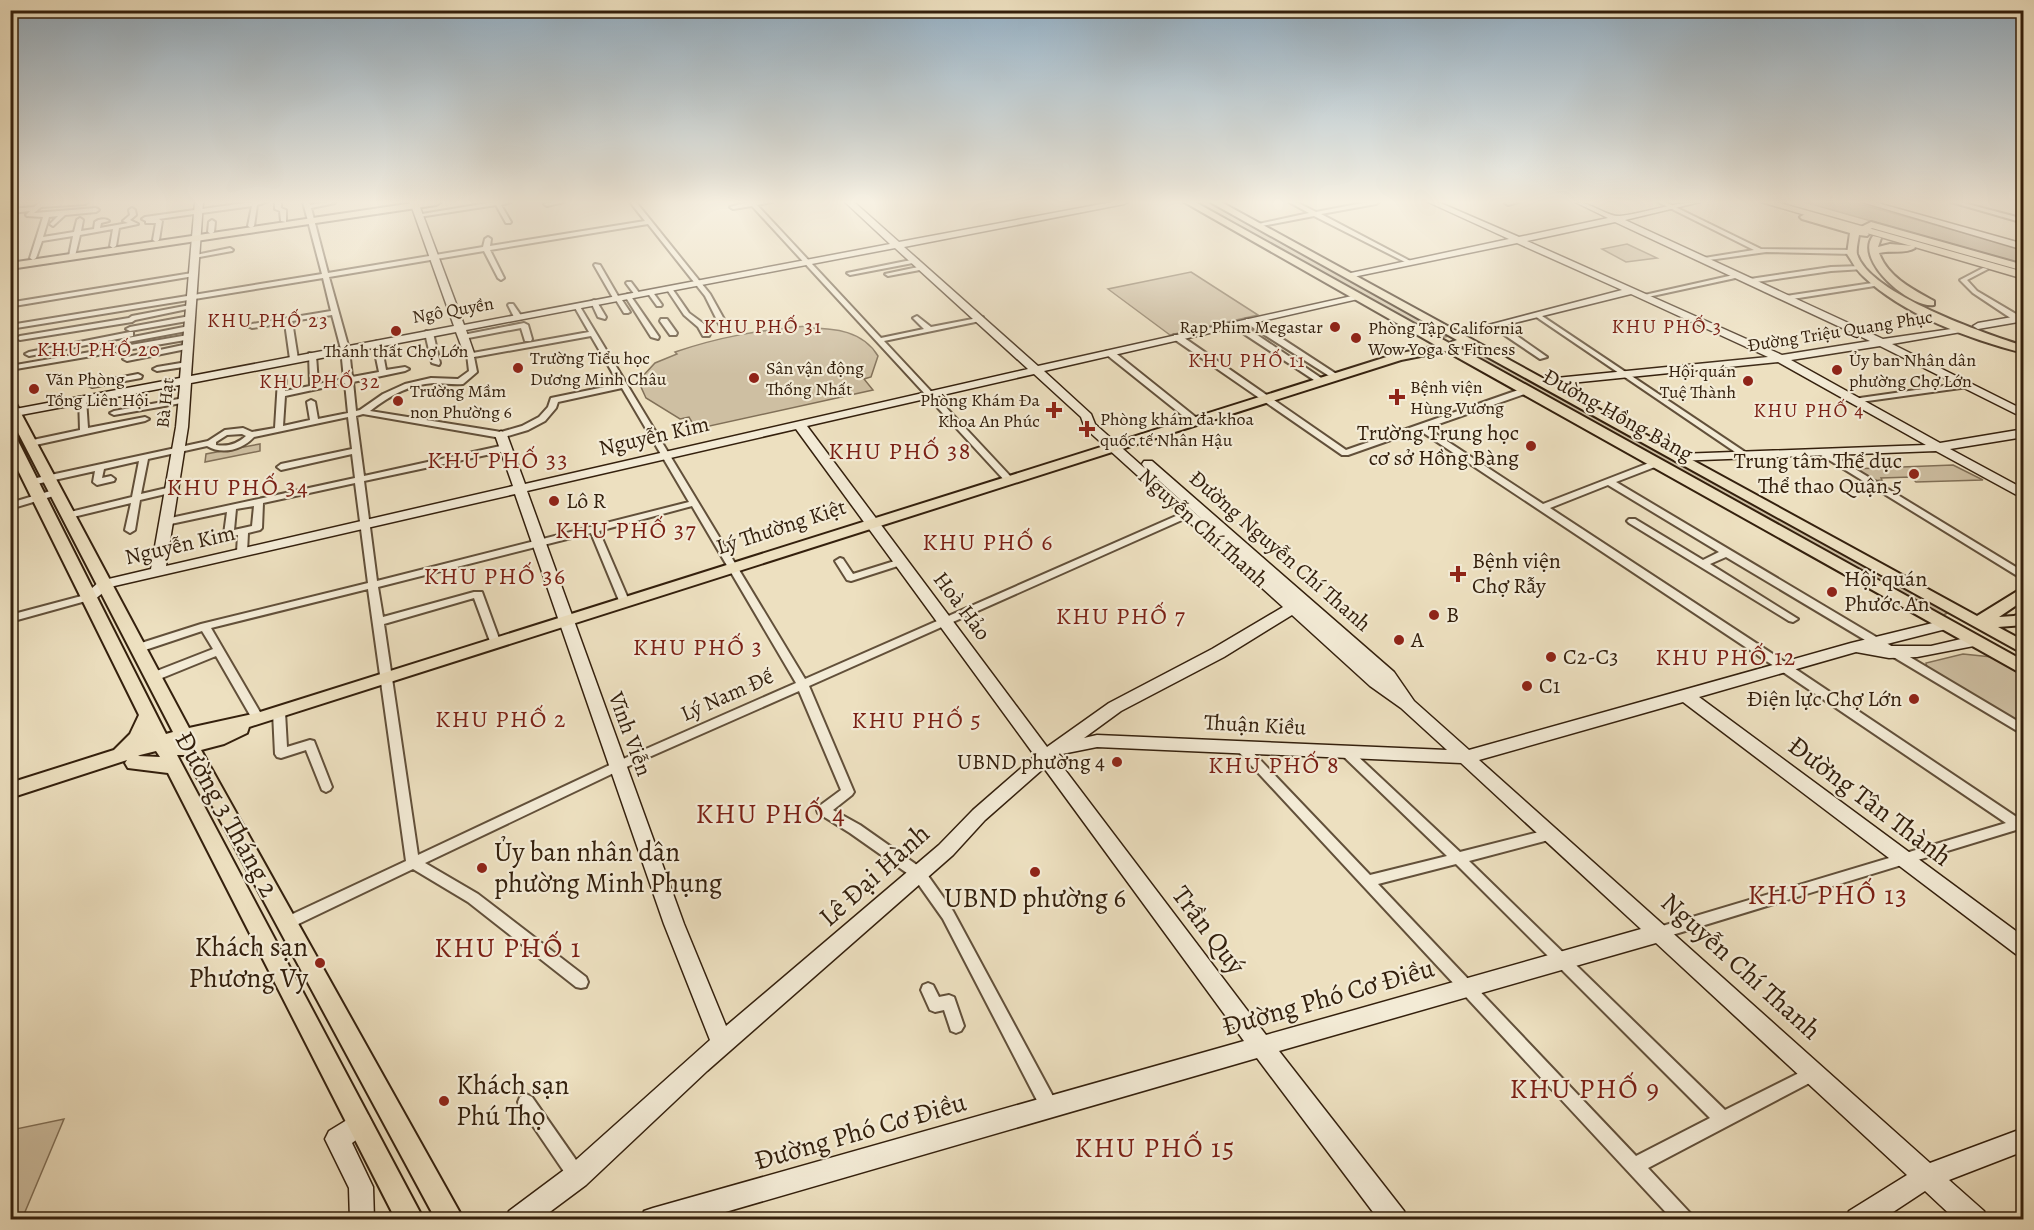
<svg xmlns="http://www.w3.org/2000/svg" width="2034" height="1230" font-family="Alegreya,serif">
	<rect width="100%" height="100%" fill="#ede0c0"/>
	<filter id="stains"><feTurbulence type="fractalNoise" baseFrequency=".00333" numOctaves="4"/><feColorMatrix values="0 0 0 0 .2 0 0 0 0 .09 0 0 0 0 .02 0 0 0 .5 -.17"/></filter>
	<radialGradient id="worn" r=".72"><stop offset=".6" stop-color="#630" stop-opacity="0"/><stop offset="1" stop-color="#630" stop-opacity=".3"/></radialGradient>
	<g fill="#cebfa2" stroke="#817058" stroke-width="1.5">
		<path d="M1195 202H1209L1453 335 1441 338Z"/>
		<path d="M1627 244 1657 258 1626 262 1602 249Z"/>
		<path d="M1191 272 1258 315 1170 335 1108 289Z"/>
		<path d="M808 326 807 328C835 328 863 331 878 356L871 377 864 379 873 390 696 429 689 417 680 419 646 398 641 387V378L655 363 677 354 675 352C719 337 759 330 808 326Z"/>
		<path d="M1468 345 1950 612 1939 617 1458 347Z"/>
		<path d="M260 444V451L205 462 206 454Z"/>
		<path d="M1953 465 1983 480 1916 482 1911 477 1881 478 1882 480 1872 481 1852 469Z"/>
		<path d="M1963 654 1992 657 2023 675V727L1927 668 1926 663Z"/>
		<path d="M64 1119 22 1219H11V1130Z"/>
	</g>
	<path fill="#ae9f83" stroke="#7d6c54" stroke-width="1.5" d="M1804 202H1852L2023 249V264Z"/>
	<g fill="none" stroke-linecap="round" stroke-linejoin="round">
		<g stroke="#62503a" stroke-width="4">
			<g id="street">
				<path d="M40 202H88L85 204 41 207 34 213 96 208 99 210 96 212 65 215 53 226 50 224 58 216 49 217 43 237 74 232 77 220 80 218 83 220 81 231 94 229 95 222C98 219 106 218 109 221L101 223 100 228 128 223 123 221 130 215 129 210 132 208 135 210 136 215 130 220 138 224 119 228 116 246 113 248 110 246 113 229 80 235 75 256 72 258 69 256 73 236 42 241 36 258 33 260 30 258 43 217 27 216 26 215 30 211 10 213V209L34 207Z"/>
				<path d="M252 202H267L257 205 254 226 251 228 248 226 252 206 151 220 159 219 162 221 159 240 156 242 153 240 156 223H146V221L142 219 145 217Z"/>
				<path d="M275 202H281V208L286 210V222L281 221 280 211 275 209Z"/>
				<path d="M303 202H309L310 205 329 202 335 203 311 208 328 273 483 247 485 239 488 237 491 239 490 246 645 221 630 202H636L710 294 730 330 729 332H723L705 296 648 224 490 250 504 278 501 280 498 278 484 251 329 277 349 349 352 377 379 372 373 343 377 341 381 343 386 370 405 367 409 369 405 371 353 382 356 411 360 410 383 394 405 384 431 378 458 379 469 371 467 354 589 332 574 306 579 305 805 679 1185 512H1191L1193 514 1191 516 809 686 854 792 852 795 833 810 860 825 924 870 953 911 1055 1100 1057 1106 1055 1112 1049 1114 1043 1112 943 919 914 878 850 833 818 813 817 810 818 807 841 790 799 691 622 769 425 863 478 894 586 977 588 982 586 987 581 988 576 987 468 902 413 869 292 927 287 929 282 927 280 923 282 919 406 861 368 589 211 628 264 719 262 722H254L216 656 157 680 153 681 147 677 149 674 213 649 202 631 139 652 134 648 135 645 201 624 368 583 355 483 263 503 262 528 260 530 248 533 247 552 242 555 237 552 238 535 229 537 224 534 227 512 166 525 161 522 166 519 355 478 352 454 281 470 277 467 281 464 352 449 348 417 254 437C242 450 222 455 207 446L148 459 141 494 171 487 176 490 174 492 140 500 135 530 130 533 125 530 131 503 69 518 64 515 66 513 132 497 139 461 104 469 102 478 111 476 115 479 114 481 97 485 93 482 95 471 32 485 28 482 32 479 208 441 225 430 243 428 252 432 275 428 278 380 282 378 286 380 285 391 310 386 309 353 316 355 318 384 344 379 341 349 332 315 292 321 298 359 294 361 290 359 285 323 252 328 248 326 252 324 331 311 323 278 10 329V325L322 274ZM591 336 619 384 551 398 548 407 539 417 522 426 501 432 370 411C389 396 410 384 434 383 444 383 454 385 463 384L477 372 474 357ZM345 383 348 413 318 419 315 402 311 400 307 402 310 420 283 426 285 396ZM622 388 689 502 377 581 364 481 505 451 509 448 505 445 364 476 356 416 363 414 501 438 528 430 545 421 556 408 558 402ZM242 434 246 436C237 444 228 447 216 445V442L227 435ZM254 506 252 526 234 530 236 509ZM692 506 796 683 614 763 418 855 384 624 474 598 491 644 496 648 501 644 482 592H474L383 617 378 587 591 533 620 603 625 606 630 603 599 531Z"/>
				<path d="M494 202H511L501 205 511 222 510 223H506L496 205 419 217 416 215Z"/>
				<path d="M551 202H564L547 206 544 204Z"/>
				<path d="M748 202H772L757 205 881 338 924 329 913 318 917 316 931 327 983 317V321H980L884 341 1012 478V482H1006L752 206 733 209 730 207Z"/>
				<path d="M1289 202H1296L1316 212 1368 202H1379L1376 204 1321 214 1414 263 1409 264 1314 216 1257 227 1254 225 1309 213Z"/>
				<path d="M1506 202H1519L1508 205 1505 203Z"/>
				<path d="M1658 202H1665L1761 249 1853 250 1856 252 1853 254 1766 252 1702 261 1701 260 1704 258 1754 250Z"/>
				<path d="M1951 202H1960L2024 219V223Z"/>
				<path d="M10 216 16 218 10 227Z"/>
				<path d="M212 220 215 222 214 232 211 234 208 232 209 222Z"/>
				<path d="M230 248 233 250 232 251 194 258 191 256Z"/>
				<path d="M916 259 918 260V262L850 275 847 273Z"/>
				<path d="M595 264 600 265 618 296 620 297 630 312 628 313H624L616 300 613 298 594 265Z"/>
				<path d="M923 266 925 267V269L888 276 885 274Z"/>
				<path d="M1862 266 1864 267V269L1831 271 1750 283 1747 281 1750 279 1831 267Z"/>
				<path d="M1983 268 1988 269 1967 280 1977 291 2021 317V321H2015L1973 293 1960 280Z"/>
				<path d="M192 273 194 274V276L14 306 11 304 14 302Z"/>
				<path d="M1738 274 1740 275V277L1643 298 1640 296Z"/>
				<path d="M627 282H631L640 294 639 295H635L626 283Z"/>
				<path d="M1879 282 1882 284 1881 285 1786 300 1783 298 1786 296Z"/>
				<path d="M667 287H671L689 313 704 324 710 334 709 336H703L698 327 684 315 666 288Z"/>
				<path d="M648 291H652L662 305 661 306H657L647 292Z"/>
				<path d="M628 294 630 295 659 337 658 339 651 337 625 296Z"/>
				<path d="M594 300 597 302 606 317 605 319 598 317 591 302Z"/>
				<path d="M509 304H513L522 317 521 319H515L508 305Z"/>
				<path d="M190 305 193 307 192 308 135 320 132 322 20 340 16 338 20 336 129 318 132 316Z"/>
				<path d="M1535 314H1539L1751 456 1750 458H1744L1535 316Z"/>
				<path d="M190 316H193V320L130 331 126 329 130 327Z"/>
				<path d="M661 319H667L677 333 676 335H670L660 321Z"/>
				<path d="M1246 319H1252L1341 377 1337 379H1334L1246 323Z"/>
				<path d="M1232 322H1238L1327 382 1323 384H1320L1232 326Z"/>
				<path d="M524 323 528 325 532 339 531 341H525L521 328 463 339 459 337 463 335Z"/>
				<path d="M1494 324H1500L1547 357 1540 359 1494 328Z"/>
				<path d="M189 326H192V330L128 342 124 340 128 338Z"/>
				<path d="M426 331 433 333 440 363 439 365 432 363 425 333Z"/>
				<path d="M130 332H133V336L29 356 25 354 29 352Z"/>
				<path d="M188 335 192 337 191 339 10 370V366Z"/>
				<path d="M1174 335H1180L1346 450 1524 388H1530V392L1427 428 1543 504 1654 461H1660V465L1616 482 2024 725V735L1726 557 1710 564 1798 619 1793 622 1789 621 1629 523 1627 521 1629 519H1635L1703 560 1719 552 1608 485 1550 508 1788 664 2024 822V834L2016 830 1659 939 1654 937 1652 933 1654 929 1659 927 2006 823 1780 670 1419 430 1348 455H1342L1174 339Z"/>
				<path d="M188 344 192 346 191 348 127 361 123 359 127 357Z"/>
				<path d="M1107 351H1113L1198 419V423H1192L1107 355Z"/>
				<path d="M187 362 191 364 190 366 157 371 153 369 157 367Z"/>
				<path d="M138 374 142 376 141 378 92 387 88 385 92 383Z"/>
				<path d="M1965 383 1969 385 1968 387 1853 403 1849 401 1853 399Z"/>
				<path d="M79 397H82L86 399 88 428 145 417 149 419 145 421 31 446 28 445V441L80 430Z"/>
				<path d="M184 398H187V402L114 415 110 413 114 411Z"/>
				<path d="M1824 450 2024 572V580L1821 455V451Z"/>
				<path d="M57 489 62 492 60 494 10 509V503Z"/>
				<path d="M840 558 843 559 853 574 901 559 906 562 904 564 851 581 847 580 835 561Z"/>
				<path d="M89 594 94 597 93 599 10 622V615Z"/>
				<path d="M279 708 283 709 285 712 287 747 310 740 314 741 332 787 330 790 326 792 322 790 306 750 281 758 277 757 275 754 273 712 275 709Z"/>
				<path d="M1241 743 1245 744 1370 875 1447 856 1342 755 1340 752 1342 749H1350L1460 852 1551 829 1556 830 1558 834 1556 838 1469 861 1725 1110 1813 1066 1819 1068 1821 1073 1819 1078 1648 1168 1691 1214 1694 1220H1673L1237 750 1235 747 1237 744ZM1456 864 1710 1118 1636 1156 1378 884Z"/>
				<path d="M928 983 933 985 939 997 949 995 954 997 964 1026 961 1031 956 1033 951 1031 944 1010 935 1012 930 1010 921 990 923 985Z"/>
				<path d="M526 1094 532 1097 583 1170 585 1176 583 1182 577 1184 571 1182 520 1107 518 1102 520 1097Z"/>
			</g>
		</g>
		<g stroke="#34200d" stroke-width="3">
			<g id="secondary">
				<path d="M195 202H203L191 376 454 326 410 202H418L464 325 890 244 845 202H854L899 242 1112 202H1128L1124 204 904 247 1038 366 1361 294V298L1358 299 1044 371 1091 414 1095 424 1215 531 1144 467 1142 464 1144 461H1152L1394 672 1414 701 1469 750 1851 643 1945 620 1953 625 1950 628 1879 646H1931L1974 636 1979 637 1982 641 1979 645 1917 657 1889 658 1856 652 1699 697 2024 937V958L2017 955 1683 702 1479 760 1930 1163 2024 1128V1151L1949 1180 1984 1211 1987 1220H1956L1925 1191 1881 1220H1846L1849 1211 1907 1175 1656 943 1279 1051 1404 1211 1407 1220H1379L1257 1058 698 1220H641L644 1211 653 1208 1244 1041 1044 768 985 820 953 855 707 1071 586 1185 539 1220H506L509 1211 568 1167 710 1040 664 924 515 494 110 587 94 600 89 602 82 597 100 581 151 569 176 427 180 385 10 417V410L180 378ZM895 248 1028 369 525 484 507 435 501 431 495 435 513 486 166 566 188 427 191 383 456 332 465 356 470 359 475 356 466 330ZM1034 374 1081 417 1085 428 1283 607 1212 649 1109 703 1047 747 807 426ZM796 429 1035 756 973 810 939 845 726 1026 684 924 527 491ZM1292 615 1370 686 1401 708 1447 750 1097 735 1084 738 1121 711 1224 657ZM1097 747 1461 763 1641 929 1266 1035 1056 758 1062 754Z"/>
				<path d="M1428 202H1438L1519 237 1608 218 1575 202C1591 202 1607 217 1620 216 1647 213 1672 202 1700 202L1625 220 1883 339 1965 327V331L1961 332 1892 344 2024 410V418L1880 346 1791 360 1940 443 2024 429V437L1950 449 2024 489V499L1936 451 1675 461 1673 458 1675 455 1679 454 1926 445 1778 362 1541 386V382L1556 378 1768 357 1631 294 1454 338V334L1622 290 1517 243 1348 278V274L1351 273 1509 239ZM1615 222 1870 341 1782 355 1527 241Z"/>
				<path d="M1862 202H1874L2024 244V250Z"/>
				<path d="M2024 315V321L1978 329 1973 326 1978 323Z"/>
				<path d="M360 1112 368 1115 372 1123 368 1131 352 1143 373 1187 374 1220H350L349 1188 325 1139 329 1131Z"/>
			</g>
		</g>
		<g stroke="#34200d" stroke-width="4">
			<g id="primary">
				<path d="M420 202H441L436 205 10 269V263Z"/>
				<path d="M1184 202H1195L1449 343 1457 340 1210 202H1221L1977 616 2024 587V600L1999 617 2014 616 2024 612V625L1998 627 2024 641V654L1466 345 1458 347 2024 661V675L1446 351 1401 360 249 727 247 733 224 744 201 750 464 1220H436L185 755H177L424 1220H396L168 773 128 768 125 763 127 760 10 798V783L114 750 130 734 139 715 10 454V435L17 439 166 734 173 732 10 417V400L16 404 189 728 257 713 1396 354 1437 346ZM156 751 160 757 138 756 140 755Z"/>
				<path d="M1805 214 1857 229 1871 222 2024 265V271L1872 228 1866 232 1869 234 1867 236 1859 235C1858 241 1856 249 1857 254 1869 294 1986 334 2024 346V353C1971 340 1902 314 1863 276 1856 270 1852 261 1847 254L1850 233 1802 219 1800 217Z"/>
				<path d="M1873 236 1881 238 1878 247 1890 244 1914 246 1915 248C1906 254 1890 250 1879 253 1888 277 1912 289 1934 301V305C1911 309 1854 261 1873 236Z"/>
			</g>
		</g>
		<g stroke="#34200d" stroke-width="3">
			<path id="highway" d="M1761 202H1776L2024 272V279Z"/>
		</g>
		<use href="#street" fill="#f3ebd6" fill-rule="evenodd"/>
		<use href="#secondary" fill="#f3ebd6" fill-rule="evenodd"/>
		<use href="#primary" fill="#ede0c0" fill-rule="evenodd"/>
		<use href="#highway" fill="#ede0c0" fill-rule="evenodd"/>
	</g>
	<linearGradient id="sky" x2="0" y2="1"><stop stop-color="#91acc0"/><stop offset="0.54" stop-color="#f7f1e3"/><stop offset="1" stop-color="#f7f1e3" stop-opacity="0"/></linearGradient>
	<rect width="2034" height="374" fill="url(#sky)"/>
	<g fill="#8f2418" stroke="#f3ebd6" stroke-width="2">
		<circle cx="1335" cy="327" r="6"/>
		<circle cx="396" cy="331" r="6"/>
		<circle cx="1356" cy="338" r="6"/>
		<circle cx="518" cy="368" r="6"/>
		<circle cx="1837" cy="370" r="6"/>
		<circle cx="754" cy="378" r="6"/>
		<circle cx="1748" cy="381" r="6"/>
		<circle cx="34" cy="389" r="6"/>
		<path d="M1394 388h6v6h6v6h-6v6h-6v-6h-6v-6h6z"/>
		<circle cx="398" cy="401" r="6"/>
		<path d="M1051 401h6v6h6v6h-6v6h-6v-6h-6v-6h6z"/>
		<path d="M1084 420h6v6h6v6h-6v6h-6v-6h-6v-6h6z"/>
		<circle cx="1531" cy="446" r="6"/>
		<circle cx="1914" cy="474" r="6"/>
		<circle cx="554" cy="501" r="6"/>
		<path d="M1455 565h6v6h6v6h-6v6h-6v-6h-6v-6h6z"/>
		<circle cx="1832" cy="592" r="6"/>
		<circle cx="1434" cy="615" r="6"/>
		<circle cx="1399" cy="640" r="6"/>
		<circle cx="1551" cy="657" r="6"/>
		<circle cx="1527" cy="686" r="6"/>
		<circle cx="1914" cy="699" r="6"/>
		<circle cx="1117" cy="762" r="6"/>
		<circle cx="482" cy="868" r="6"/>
		<circle cx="1035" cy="872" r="6"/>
		<circle cx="320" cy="963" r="6"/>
		<circle cx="444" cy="1101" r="6"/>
	</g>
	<g text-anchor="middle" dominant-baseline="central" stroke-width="4.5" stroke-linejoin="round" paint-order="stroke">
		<g font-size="18" fill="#34200d" stroke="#f3ebd6">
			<text transform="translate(453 310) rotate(-10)">Ngô Quyền</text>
			<text transform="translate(1840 331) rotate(-9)">Đường Triệu Quang Phục</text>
			<text transform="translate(165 403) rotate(-84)">Bà Hạt</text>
		</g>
		<g font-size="18" fill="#34200d" stroke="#f3ebd6" text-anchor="start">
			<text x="1323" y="327" text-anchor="end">Rạp Phim Megastar</text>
			<text x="1368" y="328">Phòng Tập California<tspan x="1368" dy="21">Wow Yoga &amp; Fitness</tspan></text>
			<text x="396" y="351" text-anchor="middle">Thánh thất Chợ Lớn</text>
			<text x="530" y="358">Trường Tiểu học<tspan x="530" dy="21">Dương Minh Châu</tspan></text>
			<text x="1849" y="360">Ủy ban Nhân dân<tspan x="1849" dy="21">phường Chợ Lớn</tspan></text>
			<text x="766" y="368">Sân vận động<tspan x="766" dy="21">Thống Nhất</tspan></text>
			<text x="1736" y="371" text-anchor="end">Hội quán<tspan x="1736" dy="21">Tuệ Thành</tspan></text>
			<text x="46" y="379">Văn Phòng<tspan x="46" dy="21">Tổng Liên Hội</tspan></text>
			<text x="1410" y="387">Bệnh viện<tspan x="1410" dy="21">Hùng Vương</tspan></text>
			<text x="410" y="391">Trường Mầm<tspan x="410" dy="21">non Phường 6</tspan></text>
			<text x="1040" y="400" text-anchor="end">Phòng Khám Đa<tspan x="1040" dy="21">Khoa An Phúc</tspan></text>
			<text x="1100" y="419">Phòng khám đa khoa<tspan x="1100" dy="21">quốc tế Nhân Hậu</tspan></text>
		</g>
		<g font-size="20" letter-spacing="1.5" fill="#7a1f14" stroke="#f3ebd6">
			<text x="268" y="320">KHU PHỐ 23</text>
			<text x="763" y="326">KHU PHỐ 31</text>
			<text x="1667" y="326">KHU PHỐ 3</text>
			<text x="99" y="349">KHU PHỐ 20</text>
			<text x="1247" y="360">KHU PHỐ 11</text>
			<text x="320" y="381">KHU PHỐ 32</text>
			<text x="1809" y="410">KHU PHỐ 4</text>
		</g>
		<g font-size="22" fill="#34200d" stroke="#f3ebd6">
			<text transform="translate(1618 415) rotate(29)">Đường Hồng Bàng</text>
			<text transform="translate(654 436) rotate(-13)">Nguyễn Kim</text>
			<text transform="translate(781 527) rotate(-18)">Lý Thường Kiệt</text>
			<text transform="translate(1203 528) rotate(42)">Nguyễn Chí Thanh</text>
			<text transform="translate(180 545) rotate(-13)">Nguyễn Kim</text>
			<text transform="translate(1280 551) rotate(41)">Đường Nguyễn Chí Thanh</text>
			<text transform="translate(962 606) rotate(53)">Hoà Hảo</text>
			<text transform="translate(727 695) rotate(-24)">Lý Nam Đế</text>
			<text transform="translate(1255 725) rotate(3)">Thuận Kiều</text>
			<text transform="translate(630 734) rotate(70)">Vĩnh Viễn</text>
		</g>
		<g font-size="22" fill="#34200d" stroke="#f3ebd6" text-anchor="start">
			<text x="1519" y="433" text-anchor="end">Trường Trung học<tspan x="1519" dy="25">cơ sở Hồng Bàng</tspan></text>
			<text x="1902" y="461" text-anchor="end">Trung tâm Thể dục<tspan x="1902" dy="25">Thể thao Quận 5</tspan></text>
			<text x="566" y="501">Lô R</text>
			<text x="1472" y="561">Bệnh viện<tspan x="1472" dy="25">Chợ Rẫy</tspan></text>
			<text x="1844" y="579">Hội quán<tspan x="1844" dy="25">Phước An</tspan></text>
			<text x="1446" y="615">B</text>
			<text x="1411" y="640">A</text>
			<text x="1563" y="657">C2-C3</text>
			<text x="1539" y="686">C1</text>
			<text x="1902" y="699" text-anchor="end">Điện lực Chợ Lớn</text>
			<text x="1105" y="762" text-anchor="end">UBND phường 4</text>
		</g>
		<g font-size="24" letter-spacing="1.5" fill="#7a1f14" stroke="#f3ebd6">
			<text x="900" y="451">KHU PHỐ 38</text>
			<text x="498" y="460">KHU PHỐ 33</text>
			<text x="238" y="487">KHU PHỐ 34</text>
			<text x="626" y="530">KHU PHỐ 37</text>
			<text x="988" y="542">KHU PHỐ 6</text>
			<text x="495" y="576">KHU PHỐ 36</text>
			<text x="1121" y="616">KHU PHỐ 7</text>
			<text x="698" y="647">KHU PHỐ 3</text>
			<text x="1726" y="657">KHU PHỐ 12</text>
			<text x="501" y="719">KHU PHỐ 2</text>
			<text x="917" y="720">KHU PHỐ 5</text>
			<text x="1274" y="765">KHU PHỐ 8</text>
		</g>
		<g font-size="27" fill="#34200d" stroke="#f3ebd6">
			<text transform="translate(1870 801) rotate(37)">Đường Tân Thành</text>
			<text transform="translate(227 814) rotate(61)">Đường 3 Tháng 2</text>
			<text transform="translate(874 875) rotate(-42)">Lê Đại Hành</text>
			<text transform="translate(1209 930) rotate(53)">Trần Quý</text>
			<text transform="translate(1741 966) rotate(42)">Nguyễn Chí Thanh</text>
			<text transform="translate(1328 997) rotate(-16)">Đường Phó Cơ Điều</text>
			<text transform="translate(860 1131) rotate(-16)">Đường Phó Cơ Điều</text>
		</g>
		<g font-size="27" fill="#34200d" stroke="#f3ebd6" text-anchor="start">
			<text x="494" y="852">Ủy ban nhân dân<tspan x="494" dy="31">phường Minh Phụng</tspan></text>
			<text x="1035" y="898" text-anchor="middle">UBND phường 6</text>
			<text x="308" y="947" text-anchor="end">Khách sạn<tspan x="308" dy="31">Phương Vy</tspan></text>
			<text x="456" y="1085">Khách sạn<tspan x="456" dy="31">Phú Thọ</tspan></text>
		</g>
		<g font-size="28" letter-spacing="1.5" fill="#7a1f14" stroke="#f3ebd6">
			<text x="771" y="814">KHU PHỐ 4</text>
			<text x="1828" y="895">KHU PHỐ 13</text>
			<text x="508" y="948">KHU PHỐ 1</text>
			<text x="1585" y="1089">KHU PHỐ 9</text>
			<text x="1155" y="1148">KHU PHỐ 15</text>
		</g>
	</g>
	<rect width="2034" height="1230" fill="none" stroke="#ede0c0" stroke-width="36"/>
	<rect x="12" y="12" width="2010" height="1206" fill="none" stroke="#34200d" stroke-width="3"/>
	<rect x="18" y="18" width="1998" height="1194" fill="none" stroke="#34200d" stroke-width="1.5"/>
	<rect width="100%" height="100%" filter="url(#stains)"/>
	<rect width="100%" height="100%" fill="url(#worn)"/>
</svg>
